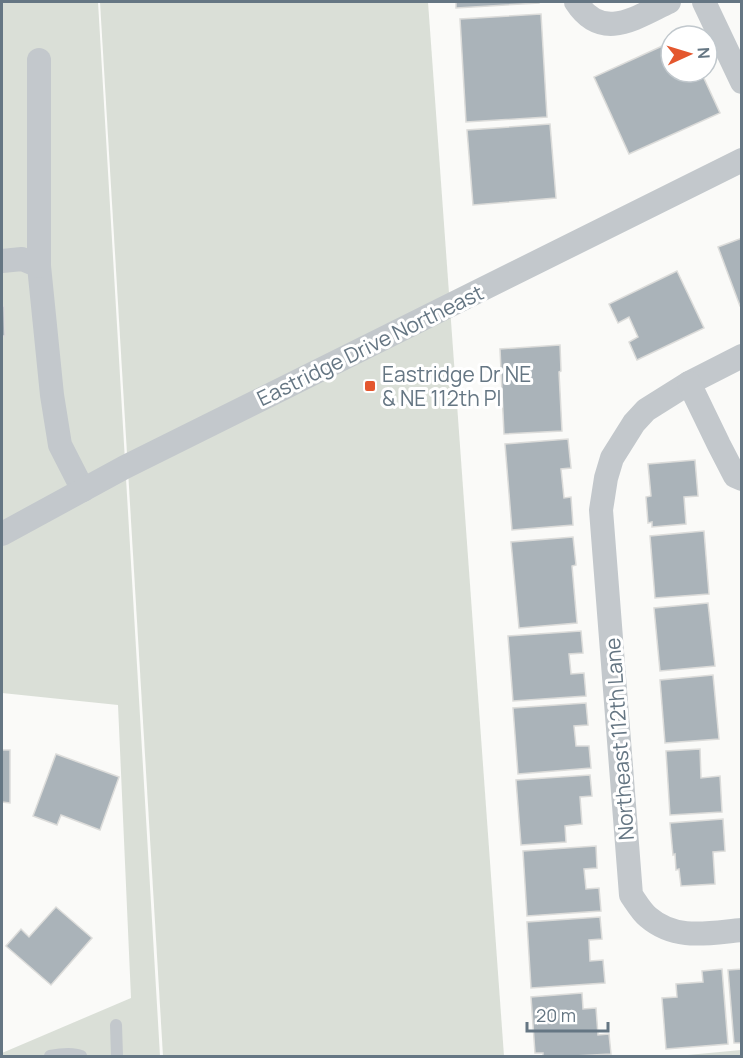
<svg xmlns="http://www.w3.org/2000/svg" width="743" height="1058" font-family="Manrope,sans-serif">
	<rect width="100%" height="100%" fill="#fafaf8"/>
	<g fill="#dadfd7">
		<path d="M2 2H98L160 1056H2V1053L131 998 118 705 2 693Z"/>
		<path d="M100 2H428L504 1056H163Z"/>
		<path d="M741 1050V1056H677Z"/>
	</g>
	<g fill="#aab3b9" stroke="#dcdcda" stroke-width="1.5">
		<path d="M456 2H539V3L456 8Z"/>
		<path d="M541 14 547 117 466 122 460 19Z"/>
		<path d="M671 42V72H701L720 113 629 154 594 77Z"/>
		<path d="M550 124 556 198 473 205 467 130Z"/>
		<path d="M742 238V306H740L718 247Z"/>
		<path d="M677 271 704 328 637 360 629 342 638 337 629 317 618 323 609 304Z"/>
		<path d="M2 306H4L5 336H2Z"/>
		<path d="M560 345 561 371 559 372 562 431 504 434 500 349Z"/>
		<path d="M568 439 571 468 561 469 564 498 571 497 573 525 512 530 505 444Z"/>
		<path d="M695 460 698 496 684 497 686 524 652 527V522L648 523 646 497 651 496 648 464Z"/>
		<path d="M704 531 709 594 655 598 650 536Z"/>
		<path d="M573 537 576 565 572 566 577 623 519 628 511 542Z"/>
		<path d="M708 603 715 666 660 671 654 608Z"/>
		<path d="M581 631 583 653 569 654 571 674 584 673 586 696 513 701 508 636Z"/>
		<path d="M713 675 719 739 665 743 660 680Z"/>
		<path d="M586 703 588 725 574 726 576 746H589L591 768 518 774 513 708Z"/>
		<path d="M700 749 701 778 720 776 722 812 670 815 666 751Z"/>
		<path d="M2 750H10V803L2 802Z"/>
		<path d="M56 754 119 777 100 830 61 815 57 825 33 816Z"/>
		<path d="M590 775 592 796 580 797 582 824 565 826 566 842 521 845 516 780Z"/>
		<path d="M723 819 725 851 713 852 715 884 681 886 679 869 676 870 675 854 673 855 670 823Z"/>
		<path d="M596 846 597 868 584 869 586 889 599 888 601 911 527 916 523 851Z"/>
		<path d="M56 907 92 938 51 985 6 946 21 929 29 937Z"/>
		<path d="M600 917 602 939 589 940 590 961 603 960 605 983 531 988 527 922Z"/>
		<path d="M722 969 728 1044 666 1049 662 998 677 997 676 984 703 982 702 971Z"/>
		<path d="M742 969V1043H734L728 970Z"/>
		<path d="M582 993 583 1009 596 1008 598 1035 609 1034 611 1054 574 1056H543V1053H535L531 997Z"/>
	</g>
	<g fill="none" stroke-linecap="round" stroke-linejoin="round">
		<g stroke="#c3c8cc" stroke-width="12">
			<path d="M116 1025 117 1056"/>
			<path d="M50 1056C60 1054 72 1052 81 1056"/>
		</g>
		<g stroke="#c3c8cc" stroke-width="24">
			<path d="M576 2C602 42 635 18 669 2"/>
			<path d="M704 2 742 82"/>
			<path d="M2 261 22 259 39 266 52 395 60 445 83 490"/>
			<path d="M39 266V60"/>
			<path d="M742 356 689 383 646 410 634 423 612 458 606 478 601 510 631 895C636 902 641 911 648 917 676 941 708 933 742 930"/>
			<path d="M689 383 719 445 735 476 742 479"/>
			<path d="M2 534 125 467 742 160"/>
		</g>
	</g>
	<rect fill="#e4572e" stroke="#fff" stroke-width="2" x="364" y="380" width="12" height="12" rx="3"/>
	<g text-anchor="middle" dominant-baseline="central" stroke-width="6" stroke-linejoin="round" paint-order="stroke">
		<g font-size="21" fill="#657683" stroke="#fff">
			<text transform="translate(370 345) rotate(-26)">Eastridge Drive Northeast</text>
			<text transform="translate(619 739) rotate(-94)">Northeast 112th Lane</text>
		</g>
		<g font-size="21" fill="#657683" stroke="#fff" text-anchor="start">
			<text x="382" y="374">Eastridge Dr NE<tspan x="382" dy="24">&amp; NE 112th Pl</tspan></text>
		</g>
	</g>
	<rect width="743" height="1058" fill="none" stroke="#657683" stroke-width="6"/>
	<g transform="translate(689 54) rotate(86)"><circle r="28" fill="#ffffff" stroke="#c1c8cd" stroke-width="1.5"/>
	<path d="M0-4.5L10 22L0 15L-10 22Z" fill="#e4572e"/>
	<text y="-9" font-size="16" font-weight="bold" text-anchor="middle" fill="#657683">N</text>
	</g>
	<path d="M527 1022v9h81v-9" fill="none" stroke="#657683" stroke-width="3"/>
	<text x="536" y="1022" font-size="18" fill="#657683" stroke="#ffffff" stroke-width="4.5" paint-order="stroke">20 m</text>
</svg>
